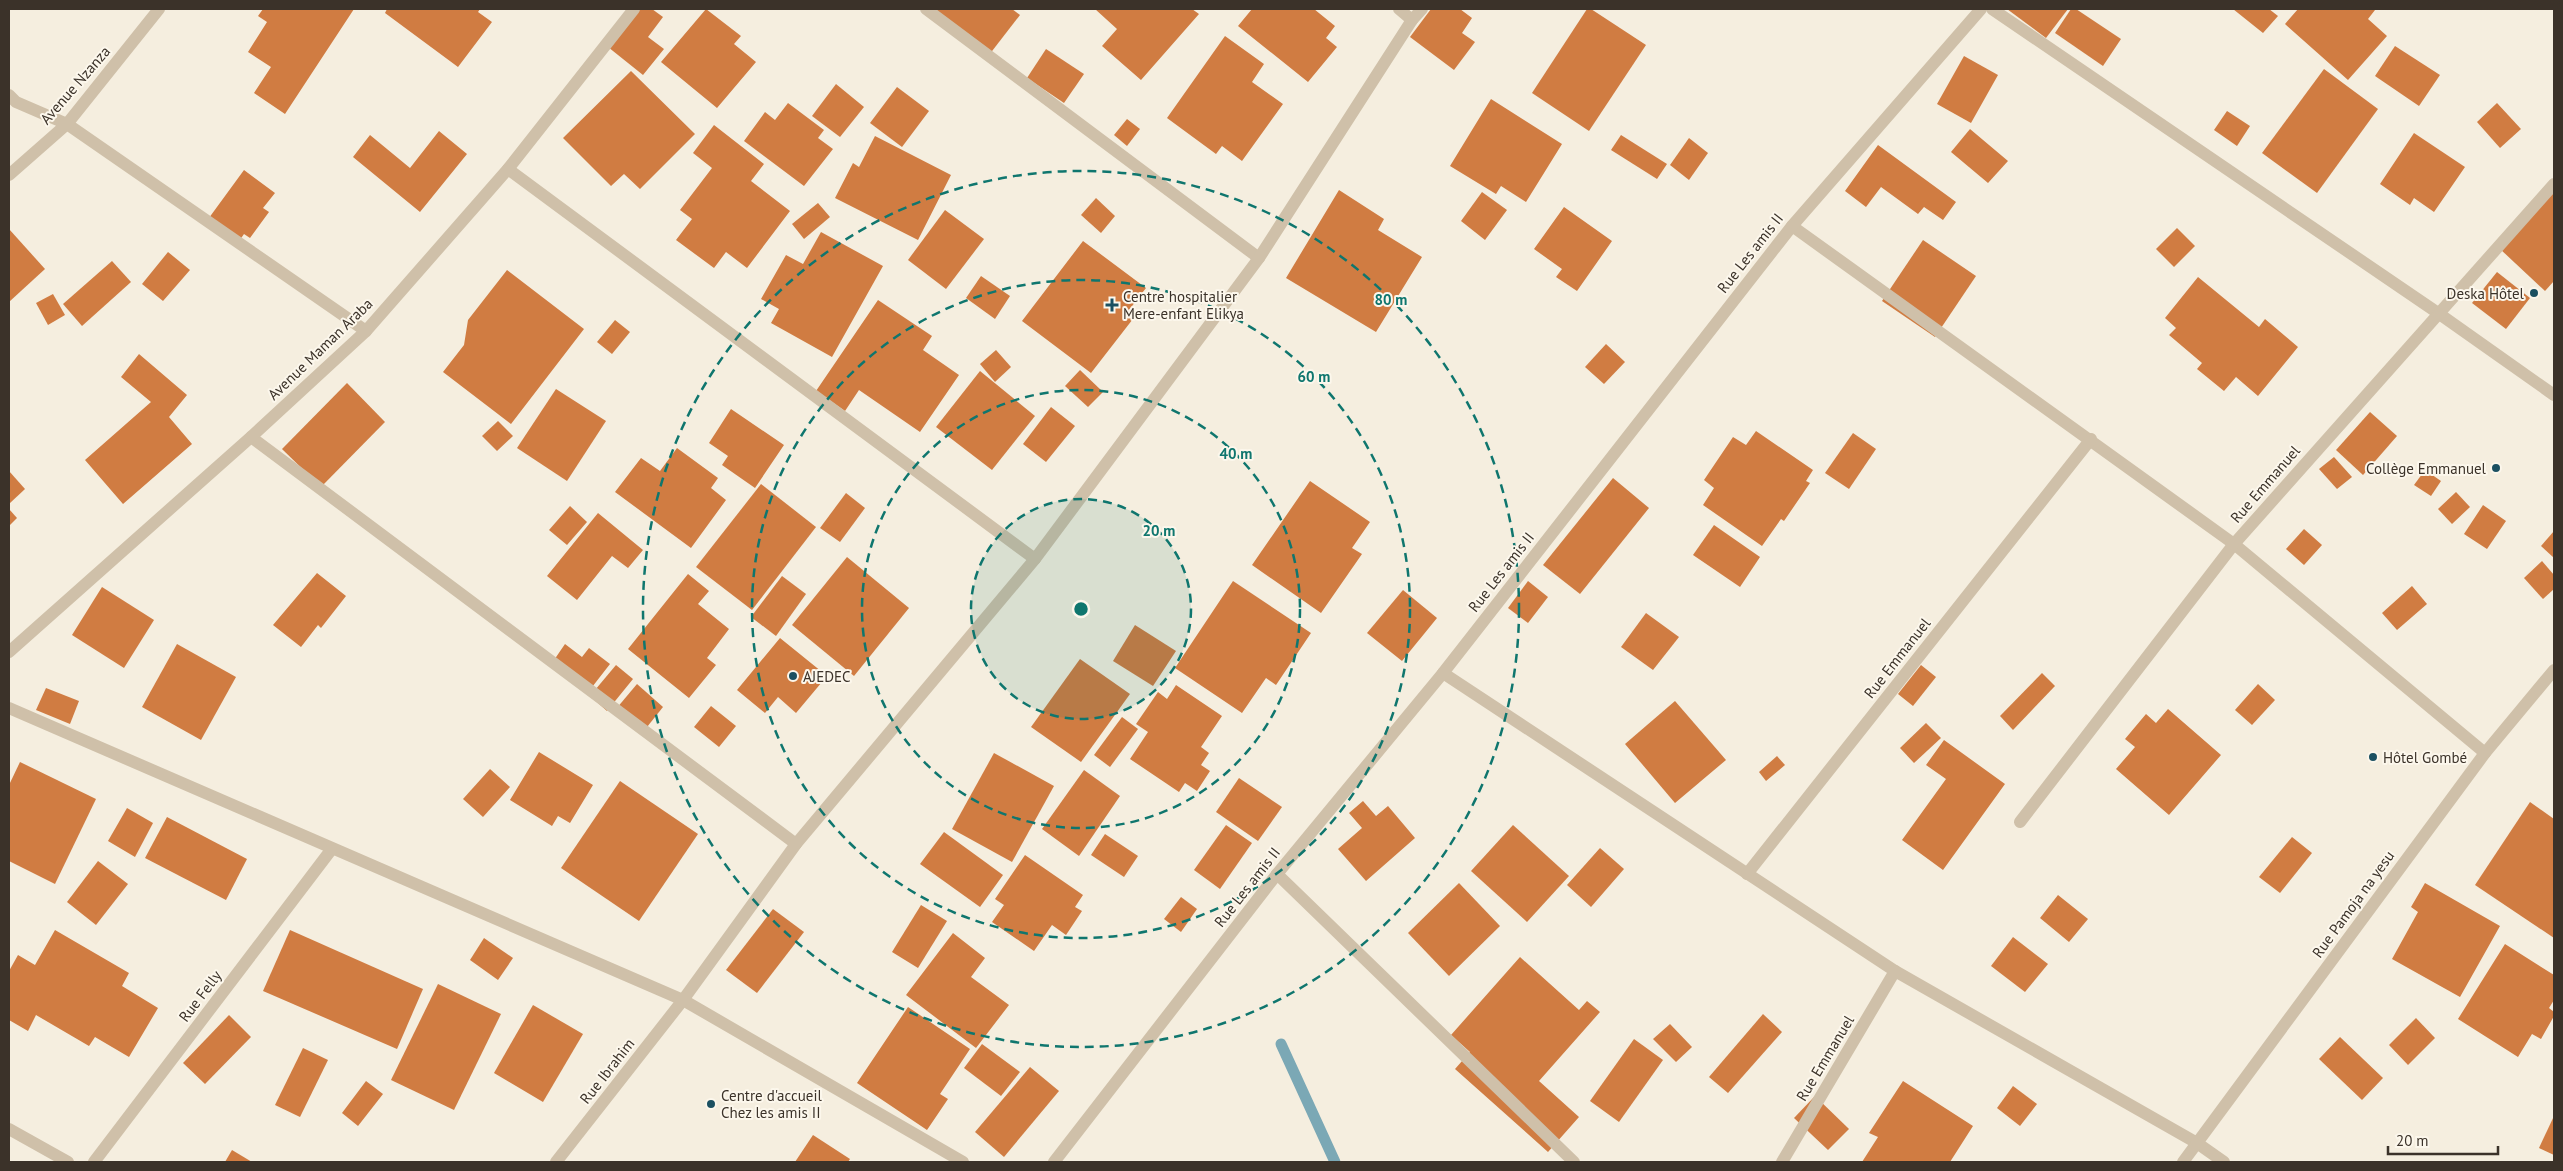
<svg xmlns="http://www.w3.org/2000/svg" width="2563" height="1171" font-family="'PT Sans',sans-serif">
	<rect width="100%" height="100%" fill="#f5eedf"/>
	<g fill="none" stroke-linecap="round" stroke-linejoin="round">
		<path stroke="#7ba8b5" stroke-width="11" d="M1281 1044 1335 1162"/>
	</g>
	<g fill="#d07c42">
		<path d="M263 9H354L285 114 254 93 271 67 248 52 267 22 258 16Z"/>
		<path d="M387 9H480L478 12 492 22 458 67 385 13Z"/>
		<path d="M638 9H652L663 17 648 37 664 49 643 75 608 47Z"/>
		<path d="M706 9 741 36 734 44 756 62 717 108 661 62Z"/>
		<path d="M929 9H1012L1020 15 989 55Z"/>
		<path d="M1095 9H1192L1199 14 1141 80 1102 46 1117 29Z"/>
		<path d="M1252 9H1314L1335 26 1326 38 1337 47 1308 82 1238 26Z"/>
		<path d="M1431 9H1460L1472 18 1462 33 1475 42 1454 70 1410 37Z"/>
		<path d="M1587 9H1591L1646 45 1589 131 1532 93Z"/>
		<path d="M2007 9H2068L2046 38Z"/>
		<path d="M2071 9H2076L2121 39 2103 66 2055 33Z"/>
		<path d="M2233 9H2269L2278 16 2263 33Z"/>
		<path d="M2298 9H2373L2375 10 2368 19 2387 36 2348 80 2285 24Z"/>
		<path d="M1225 36 1264 64 1252 82 1283 104 1242 161 1222 146 1216 154 1167 118Z"/>
		<path d="M2395 46 2440 75 2419 106 2375 76Z"/>
		<path d="M1046 49 1084 74 1064 103 1027 78Z"/>
		<path d="M1964 56 1998 75 1971 123 1937 104Z"/>
		<path d="M2324 69 2378 109 2317 193 2262 153Z"/>
		<path d="M631 71 695 134 640 189 624 174 611 186 563 138Z"/>
		<path d="M836 84 864 107 840 137 812 116Z"/>
		<path d="M897 87 929 111 902 147 870 123Z"/>
		<path d="M1491 99 1562 144 1526 202 1501 186 1496 194 1450 166Z"/>
		<path d="M788 103 824 130 818 138 833 149 804 186 744 141 765 112 775 120Z"/>
		<path d="M2497 103 2521 129 2500 148 2477 122Z"/>
		<path d="M2227 111 2250 126 2237 146 2214 130Z"/>
		<path d="M1127 119 1140 129 1127 146 1114 135Z"/>
		<path d="M714 125 764 164 751 181 790 211 747 268 726 252 714 268 676 240 692 219 680 210 712 168 693 153Z"/>
		<path d="M1970 129 2008 161 1988 183 1951 152Z"/>
		<path d="M439 131 467 154 420 212 353 157 370 135 410 168Z"/>
		<path d="M2414 133 2465 167 2434 212 2414 198 2410 205 2380 184Z"/>
		<path d="M1621 135 1667 164 1657 179 1611 150Z"/>
		<path d="M875 136 951 175 918 240 835 198 853 163 859 167Z"/>
		<path d="M1689 138 1708 153 1689 180 1670 165Z"/>
		<path d="M1878 145 1956 202 1943 220 1924 207 1918 214 1881 187 1866 207 1845 191Z"/>
		<path d="M244 170 275 193 263 208 269 212 250 238 244 234 237 244 206 222Z"/>
		<path d="M2554 189V281L2545 291 2499 248Z"/>
		<path d="M1339 190 1384 219 1378 230 1422 257 1376 332 1286 278Z"/>
		<path d="M1482 192 1507 210 1485 240 1461 221Z"/>
		<path d="M1096 198 1115 216 1101 233 1081 215Z"/>
		<path d="M818 203 830 217 804 239 792 224Z"/>
		<path d="M1564 207 1612 241 1577 291 1556 277 1562 269 1534 249Z"/>
		<path d="M945 210 984 239 946 289 908 260Z"/>
		<path d="M2177 228 2195 246 2174 267 2156 249Z"/>
		<path d="M9 229 45 269 9 302Z"/>
		<path d="M821 232 883 266 832 357 771 323 779 309 761 299 786 255 803 264Z"/>
		<path d="M1923 240 1976 276 1935 337 1882 301Z"/>
		<path d="M1083 241 1146 288 1129 310 1136 315 1091 373 1022 321Z"/>
		<path d="M168 252 190 270 163 301 142 284Z"/>
		<path d="M112 261 131 282 82 326 63 304Z"/>
		<path d="M507 270 584 329 511 424 443 372 464 345 468 320Z"/>
		<path d="M2497 272 2530 298 2506 329 2472 303Z"/>
		<path d="M981 276 1010 296 995 319 966 298Z"/>
		<path d="M2198 277 2259 327 2265 319 2298 347 2258 396 2236 377 2224 391 2197 369 2202 363 2169 335 2176 328 2165 318Z"/>
		<path d="M53 294 65 315 48 325 36 303Z"/>
		<path d="M878 300 932 336 923 350 959 375 920 432 859 390 845 411 816 391Z"/>
		<path d="M615 320 630 332 612 354 597 342Z"/>
		<path d="M1606 344 1625 362 1604 384 1585 367Z"/>
		<path d="M996 350 1011 367 995 382 980 364Z"/>
		<path d="M139 354 187 395 169 417 192 444 123 504 85 460 151 402 121 377Z"/>
		<path d="M1080 370 1103 392 1088 407 1065 386Z"/>
		<path d="M980 371 1035 416 992 470 936 427Z"/>
		<path d="M347 383 385 422 321 487 282 449Z"/>
		<path d="M556 389 606 421 567 481 517 448Z"/>
		<path d="M1051 407 1075 426 1046 462 1023 444Z"/>
		<path d="M731 409 784 445 755 488 722 465 728 456 709 443Z"/>
		<path d="M2370 412 2397 436 2363 475 2336 450Z"/>
		<path d="M498 421 513 436 497 451 482 436Z"/>
		<path d="M1756 431 1813 470 1806 481 1810 483 1784 521 1781 519 1762 546 1703 505 1714 488 1704 480 1733 437 1746 445Z"/>
		<path d="M1853 433 1876 449 1849 489 1825 473Z"/>
		<path d="M677 448 718 478 711 488 726 500 691 548 615 492 641 458 660 471Z"/>
		<path d="M2334 457 2352 477 2337 489 2319 469Z"/>
		<path d="M2425 470 2441 481 2431 496 2414 485Z"/>
		<path d="M9 471 25 489 9 504Z"/>
		<path d="M1613 478 1649 508 1580 594 1543 565Z"/>
		<path d="M1310 481 1370 522 1352 548 1362 554 1321 613 1252 565Z"/>
		<path d="M761 484 816 527 752 610 696 567Z"/>
		<path d="M2456 492 2470 507 2452 524 2438 509Z"/>
		<path d="M846 493 865 508 840 542 820 528Z"/>
		<path d="M2483 505 2506 521 2487 549 2464 534Z"/>
		<path d="M570 506 587 522 567 545 549 530Z"/>
		<path d="M9 509 17 518 9 526Z"/>
		<path d="M598 513 643 550 628 568 612 556 577 600 547 576Z"/>
		<path d="M1714 525 1760 557 1740 587 1693 555Z"/>
		<path d="M2304 529 2322 545 2304 565 2286 549Z"/>
		<path d="M2554 531V558L2541 546Z"/>
		<path d="M847 557 909 608 854 676 792 625Z"/>
		<path d="M2542 561 2554 575V589L2543 599 2524 578Z"/>
		<path d="M317 573 346 596 321 628 318 625 301 647 273 625Z"/>
		<path d="M688 574 709 591 698 604 729 629 707 658 716 665 689 698 628 649Z"/>
		<path d="M782 576 806 594 776 636 751 617Z"/>
		<path d="M1233 581 1311 633 1276 685 1266 678 1242 713 1175 668Z"/>
		<path d="M1528 581 1548 597 1528 623 1508 608Z"/>
		<path d="M2412 586 2427 604 2397 630 2382 613Z"/>
		<path d="M102 587 154 620 124 668 72 635Z"/>
		<path d="M1403 590 1437 618 1402 661 1367 633Z"/>
		<path d="M1646 613 1679 637 1653 670 1621 647Z"/>
		<path d="M1135 625 1176 651 1153 686 1113 661Z"/>
		<path d="M780 638 827 676 796 713 778 697 765 713 737 690Z"/>
		<path d="M177 644 236 677 201 740 142 707Z"/>
		<path d="M565 644 582 657 589 648 610 664 589 691 552 663Z"/>
		<path d="M1080 659 1130 694 1081 762 1031 727Z"/>
		<path d="M616 665 633 679 607 711 590 696Z"/>
		<path d="M1921 665 1936 677 1913 706 1898 694Z"/>
		<path d="M2042 673 2055 686 2013 730 2000 716Z"/>
		<path d="M637 684 663 707 643 732 616 709Z"/>
		<path d="M2258 684 2275 700 2252 725 2235 710Z"/>
		<path d="M1176 685 1222 716 1201 747 1209 753 1201 765 1210 771 1197 791 1185 783 1179 792 1130 759 1148 732 1136 724 1158 692 1167 699Z"/>
		<path d="M46 688 79 701 70 724 36 710Z"/>
		<path d="M1675 701 1726 760 1675 803 1625 744Z"/>
		<path d="M711 706 736 726 719 747 694 727Z"/>
		<path d="M2168 709 2221 755 2169 815 2116 769 2135 747 2125 739 2146 714 2156 723Z"/>
		<path d="M1122 717 1138 729 1110 767 1094 755Z"/>
		<path d="M1926 723 1941 738 1914 763 1900 748Z"/>
		<path d="M1944 740 2005 784 1943 870 1902 840 1946 779 1926 765Z"/>
		<path d="M539 752 593 785 570 823 558 816 552 826 510 800Z"/>
		<path d="M994 753 1054 786 1012 862 952 829Z"/>
		<path d="M1777 756 1785 765 1766 781 1759 772Z"/>
		<path d="M20 762 96 799 55 884 9 861V785Z"/>
		<path d="M490 769 510 787 483 817 463 799Z"/>
		<path d="M1084 770 1120 796 1079 856 1042 829Z"/>
		<path d="M1239 778 1282 807 1258 841 1216 812Z"/>
		<path d="M620 781 698 834 639 921 561 868Z"/>
		<path d="M1363 801 1376 816 1388 806 1415 838 1366 881 1338 849 1362 828 1349 813Z"/>
		<path d="M2530 802 2554 819V938L2475 885Z"/>
		<path d="M127 808 153 823 135 857 108 841Z"/>
		<path d="M167 817 247 859 226 900 145 858Z"/>
		<path d="M1226 825 1252 843 1220 889 1194 870Z"/>
		<path d="M1513 825 1569 876 1527 922 1471 871Z"/>
		<path d="M944 832 1003 875 980 907 920 864Z"/>
		<path d="M1105 834 1138 856 1124 877 1091 855Z"/>
		<path d="M2292 837 2312 853 2280 893 2259 877Z"/>
		<path d="M1600 848 1624 869 1591 907 1567 885Z"/>
		<path d="M1025 855 1083 895 1075 907 1082 911 1066 935 1052 925 1034 951 992 922 1004 905 995 899Z"/>
		<path d="M98 861 128 884 96 925 67 902Z"/>
		<path d="M1459 883 1500 926 1449 976 1408 933Z"/>
		<path d="M2425 883 2500 926 2460 997 2392 959 2418 912 2411 907Z"/>
		<path d="M2058 895 2088 919 2069 942 2040 918Z"/>
		<path d="M1181 897 1197 909 1181 932 1164 919Z"/>
		<path d="M921 905 947 921 918 968 892 952Z"/>
		<path d="M773 909 804 932 757 993 726 970Z"/>
		<path d="M55 930 129 973 122 986 158 1008 129 1057 95 1037 89 1046 36 1015 28 1031 9 1020V971L18 955 35 965Z"/>
		<path d="M290 930 423 989 397 1049 263 991Z"/>
		<path d="M953 933 985 958 971 977 1009 1005 976 1048 906 995Z"/>
		<path d="M2013 937 2048 964 2025 992 1991 966Z"/>
		<path d="M484 938 513 958 498 980 470 960Z"/>
		<path d="M2505 944 2554 975V1000L2549 1008 2554 1012V1016L2541 1039 2532 1034 2518 1057 2458 1019Z"/>
		<path d="M1520 957 1579 1010 1587 1001 1600 1012 1539 1081 1579 1117 1548 1152 1455 1069 1470 1052 1451 1035Z"/>
		<path d="M438 984 501 1014 454 1110 391 1080Z"/>
		<path d="M533 1005 583 1034 543 1102 494 1073Z"/>
		<path d="M908 1007 970 1049 940 1094 948 1099 927 1130 857 1083Z"/>
		<path d="M1763 1014 1782 1032 1728 1093 1709 1077Z"/>
		<path d="M229 1015 251 1037 205 1084 183 1063Z"/>
		<path d="M2416 1018 2435 1038 2408 1065 2389 1045Z"/>
		<path d="M1670 1024 1692 1047 1676 1062 1653 1039Z"/>
		<path d="M2340 1037 2383 1078 2362 1100 2319 1059Z"/>
		<path d="M1634 1039 1663 1060 1619 1122 1590 1101Z"/>
		<path d="M982 1044 1020 1072 1001 1096 964 1068Z"/>
		<path d="M303 1048 328 1060 300 1117 275 1105Z"/>
		<path d="M1030 1067 1059 1091 1004 1157 975 1132Z"/>
		<path d="M366 1081 383 1094 358 1126 342 1113Z"/>
		<path d="M1903 1081 1973 1126 1950 1162H1862L1878 1137 1869 1133Z"/>
		<path d="M2013 1086 2037 1104 2020 1126 1997 1108Z"/>
		<path d="M1815 1096 1849 1129 1828 1150 1794 1118Z"/>
		<path d="M2554 1116V1155L2539 1148Z"/>
		<path d="M813 1135 850 1159 848 1162H795Z"/>
		<path d="M232 1150 252 1162H225Z"/>
	</g>
	<g fill="none" stroke-linecap="round" stroke-linejoin="round">
		<g stroke="#cfc0a9" stroke-width="12">
			<path d="M926 9 1259 258"/>
			<path d="M1399 9 1412 20"/>
			<path d="M1992 9 2438 313 2554 395"/>
			<path d="M9 95 16 102 67 124 366 331"/>
			<path d="M508 169 1035 559"/>
			<path d="M9 175 67 124 159 9"/>
			<path d="M1792 226 2234 544 2485 753"/>
			<path d="M251 437 796 844"/>
			<path d="M9 652 251 437 366 331 508 169 634 9"/>
			<path d="M1443 673 1895 971 2197 1143 2224 1162"/>
			<path d="M9 708 683 1000 963 1162"/>
			<path d="M2020 822 2234 544 2554 184"/>
			<path d="M1277 874 1574 1162"/>
			<path d="M1747 874 2091 439"/>
			<path d="M9 1129 68 1162"/>
			<path d="M94 1162 331 850"/>
			<path d="M556 1162 683 1000 796 844 1035 559 1259 258 1412 20 1422 9"/>
			<path d="M1054 1162 1277 874 1443 673 1792 226 1981 9"/>
			<path d="M1782 1162 1895 971"/>
			<path d="M2183 1162 2485 753 2554 670"/>
		</g>
	</g>
	<circle cx="1081" cy="609" r="110" fill="#0f766e" fill-opacity=".12"/>
	<g fill="none" stroke="#0f766e" stroke-width="2.5" stroke-dasharray="9 6">
		<circle cx="1081" cy="609" r="110"/>
		<circle cx="1081" cy="609" r="219"/>
		<circle cx="1081" cy="609" r="329"/>
		<circle cx="1081" cy="609" r="438"/>
	</g>
	<g fill="#1b5061" stroke="#fcf7ec" stroke-width="2">
		<circle cx="2534" cy="293" r="5"/>
		<path d="M1109.5 297.5h5v5h5v5h-5v5h-5v-5h-5v-5h5z"/>
		<circle cx="2496" cy="468" r="5"/>
		<circle cx="793" cy="676" r="5"/>
		<circle cx="2373" cy="757" r="5"/>
		<circle cx="711" cy="1104" r="5"/>
	</g>
	<g text-anchor="middle" dominant-baseline="central" stroke-width="4" stroke-linejoin="round" paint-order="stroke">
		<g font-size="15" fill="#3b3229" stroke="#fcf7ec">
			<text transform="translate(75 85) rotate(-49)">Avenue Nzanza</text>
			<text transform="translate(1750 253) rotate(-52)">Rue Les amis II</text>
			<text transform="translate(320 349) rotate(-44)">Avenue Maman Araba</text>
			<text transform="translate(2265 484) rotate(-49)">Rue Emmanuel</text>
			<text transform="translate(1501 572) rotate(-52)">Rue Les amis II</text>
			<text transform="translate(1897 658) rotate(-52)">Rue Emmanuel</text>
			<text transform="translate(1247 887) rotate(-52)">Rue Les amis II</text>
			<text transform="translate(2353 904) rotate(-54)">Rue Pamoja na yesu</text>
			<text transform="translate(200 996) rotate(-53)">Rue Felly</text>
			<text transform="translate(1825 1058) rotate(-59)">Rue Emmanuel</text>
			<text transform="translate(607 1071) rotate(-52)">Rue Ibrahim</text>
		</g>
		<g font-size="15" fill="#3b3229" stroke="#fcf7ec" text-anchor="start">
			<text x="2524" y="293" text-anchor="end">Deska Hôtel</text>
			<text x="1123" y="296">Centre hospitalier<tspan x="1123" dy="17">Mere-enfant Elikya</tspan></text>
			<text x="2486" y="468" text-anchor="end">Collège Emmanuel</text>
			<text x="803" y="676">AJEDEC</text>
			<text x="2383" y="757">Hôtel Gombé</text>
			<text x="721" y="1095">Centre d'accueil<tspan x="721" dy="17">Chez les amis II</tspan></text>
		</g>
	</g>
	<circle cx="1081" cy="609" r="8" fill="#0f766e" stroke="#fcf7ec" stroke-width="2.5"/>
	<g font-size="15" text-anchor="middle" font-weight="bold" fill="#0f766e" stroke="#fcf7ec" stroke-width="4" stroke-linejoin="round" paint-order="stroke">
		<text x="1391" y="305">80 m</text>
		<text x="1314" y="382">60 m</text>
		<text x="1236" y="459">40 m</text>
		<text x="1159" y="536">20 m</text>
	</g>
	<rect width="2563" height="1171" fill="none" stroke="#3b3229" stroke-width="20"/>
	<path d="M2388 1146v8h110v-8" fill="none" stroke="#3b3229" stroke-width="2.5"/>
	<text x="2396" y="1146" font-size="15" fill="#3b3229" stroke="#fcf7ec" stroke-width="4" paint-order="stroke">20 m</text>
</svg>
